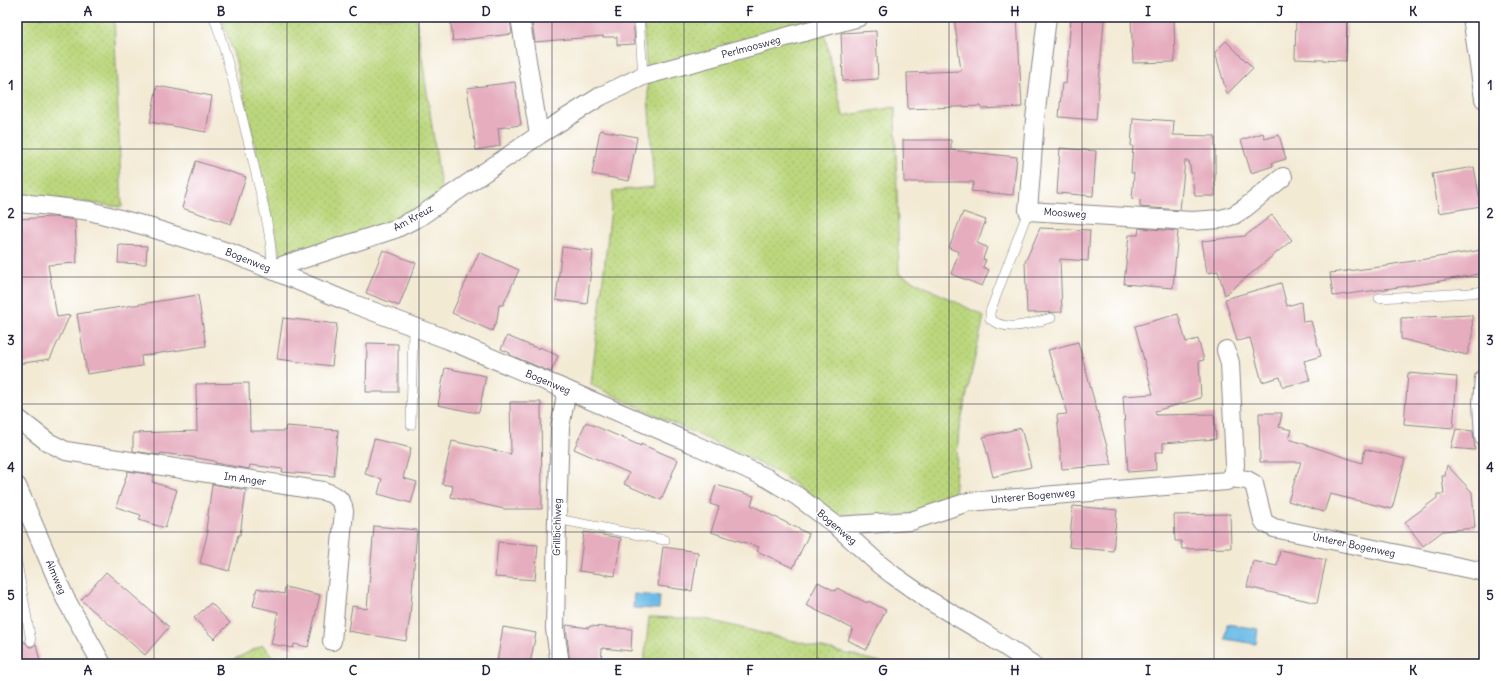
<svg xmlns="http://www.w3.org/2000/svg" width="1501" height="681" font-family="Delius,sans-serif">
	<defs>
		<pattern id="grass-dots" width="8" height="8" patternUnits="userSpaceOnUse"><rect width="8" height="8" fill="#bbd77d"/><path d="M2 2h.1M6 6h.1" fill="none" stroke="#a0b86d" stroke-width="1.8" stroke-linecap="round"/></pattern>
	</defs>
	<rect width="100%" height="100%" fill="#fff"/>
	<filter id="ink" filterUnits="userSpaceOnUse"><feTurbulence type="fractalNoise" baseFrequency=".025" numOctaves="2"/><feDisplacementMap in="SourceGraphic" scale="8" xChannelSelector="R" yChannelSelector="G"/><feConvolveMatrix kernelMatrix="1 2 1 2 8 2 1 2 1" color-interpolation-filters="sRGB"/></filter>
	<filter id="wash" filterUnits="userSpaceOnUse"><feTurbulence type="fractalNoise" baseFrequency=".012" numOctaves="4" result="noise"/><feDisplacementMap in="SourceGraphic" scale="16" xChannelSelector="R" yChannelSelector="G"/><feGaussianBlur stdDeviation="0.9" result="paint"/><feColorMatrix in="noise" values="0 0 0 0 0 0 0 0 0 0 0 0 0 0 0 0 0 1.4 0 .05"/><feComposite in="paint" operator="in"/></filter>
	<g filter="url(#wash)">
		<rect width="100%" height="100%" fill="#f3ead4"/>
		<g fill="url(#grass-dots)" stroke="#6e7c5c">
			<path d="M17 17H114L122 207 17 194Z"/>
			<path d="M221 17H416L442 194 397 223 280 255 235 58Z"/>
			<path d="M643 17H827L821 19 843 116 895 107 899 274 984 316 959 430 954 497 913 515H838L776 471 591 385 613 191 654 187Z"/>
			<path d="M649 617 705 619 888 664H644Z"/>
			<path d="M263 645 279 664H225Z"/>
		</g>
		<g fill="#6cbbe7" stroke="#476e91">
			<path d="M634 594 660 596 659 609 633 608Z"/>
			<path d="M1227 624 1258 629 1256 644 1225 639Z"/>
		</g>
		<g id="blocks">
			<g fill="#e6adbf">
				<path d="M450 17H510L512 34 453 41Z"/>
				<path d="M531 17H633L635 44 617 45V37H603V36L535 42Z"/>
				<path d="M954 17H1017L1022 107 982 109 981 106 908 109 907 73 961 71Z"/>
				<path d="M1071 17 1104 20 1096 120 1059 117 1062 83 1066 84Z"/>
				<path d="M1131 17H1174L1175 62 1133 63Z"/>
				<path d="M1296 17H1347L1346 61 1295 59Z"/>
				<path d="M876 31 878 79 843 81 841 33Z"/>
				<path d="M1226 41 1253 68 1227 94 1215 52Z"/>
				<path d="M515 82 521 125 498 128 500 146 476 150 467 88Z"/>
				<path d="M157 86 212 96 206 132 150 122Z"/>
				<path d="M1133 118 1174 121 1173 135 1215 136V196H1195L1189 161H1185L1180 210 1140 207V200L1132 199 1134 173H1131L1133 146H1131Z"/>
				<path d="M600 130 637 137 629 181 592 174Z"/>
				<path d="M1263 133 1265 139 1279 135 1286 159 1272 163 1273 166 1251 173 1241 140Z"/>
				<path d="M903 140H951V150L1017 157 1013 195 971 191 974 182H904Z"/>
				<path d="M1060 148 1096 151 1093 196 1057 193Z"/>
				<path d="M196 161 246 177 231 224 182 208Z"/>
				<path d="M1474 167 1481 206 1439 213 1432 174Z"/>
				<path d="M963 212 986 220 977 243 987 247 983 259 986 260 983 267 989 270 982 286 951 274 959 252 949 248Z"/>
				<path d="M1272 215 1292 240 1225 295 1218 271 1207 273 1202 241 1245 236Z"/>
				<path d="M53 217 75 220 77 263 48 265 57 317 70 315 50 359 17 364V219Z"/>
				<path d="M1040 228 1090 230 1088 261 1060 259 1062 312 1027 313 1025 262Z"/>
				<path d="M1139 228 1178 231 1173 288 1124 284 1129 235H1138Z"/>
				<path d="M119 245 147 246 146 264 118 263Z"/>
				<path d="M562 247 593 251 587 304 556 300Z"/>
				<path d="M383 250 416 263 399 306 366 293Z"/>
				<path d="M1482 250 1484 260V273L1429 283 1333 296 1330 273 1388 266V265Z"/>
				<path d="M479 252 519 270 503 305H499L497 320 492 331 452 313Z"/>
				<path d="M1281 283 1287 306 1301 302 1303 322 1311 321 1321 356 1304 361 1310 380 1283 387 1280 377 1262 382 1250 338 1237 341 1225 299Z"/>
				<path d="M198 295 206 346 141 356 142 366 87 374 77 314Z"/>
				<path d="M1178 314 1186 342 1198 339 1204 360 1199 361 1201 398 1155 411 1156 415 1214 414 1216 439 1163 443V452H1155L1156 470 1128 472 1123 396 1153 394 1135 326Z"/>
				<path d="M1472 315 1473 336 1467 355 1401 339V318Z"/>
				<path d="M283 318 337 324 332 366 277 359Z"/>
				<path d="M507 336 539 349 540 347 558 356 551 372 510 355V353L501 349Z"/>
				<path d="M1078 342 1112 465 1062 469 1057 415 1067 414 1048 350Z"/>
				<path d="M367 343 398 344V392H366Z"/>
				<path d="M445 368 486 376 479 412H472L438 405Z"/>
				<path d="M1408 373 1457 377 1453 428 1404 424Z"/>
				<path d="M249 383 250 431H285L286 426 338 430 334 476 282 472 283 469 250 465 249 469 215 463V461L191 457 161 453 160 455 133 451V433L197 431 196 384Z"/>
				<path d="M510 402H541L542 509H504L451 497 453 486 442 484 452 441 511 454Z"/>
				<path d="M1259 413H1282L1279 427 1292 430 1289 439 1362 463 1365 449 1405 459 1392 509 1330 494 1324 512 1288 501 1301 462H1260Z"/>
				<path d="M586 422 641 446V444L678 460 661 500 624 484 629 473 574 449Z"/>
				<path d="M1021 428 1031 467 993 477 983 437Z"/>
				<path d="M1456 429 1473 431 1475 450 1451 448Z"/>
				<path d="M374 439 411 448 403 478 417 482 411 503 378 494 382 479 365 474Z"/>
				<path d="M1447 465 1472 492 1475 528 1443 531 1423 546 1405 522 1437 498V494H1444L1442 476H1445Z"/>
				<path d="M128 471 154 475 152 482 177 490 165 528 139 520 141 515 116 507Z"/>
				<path d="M212 484 246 490 240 535H238L229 571 200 563 208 531 206 530Z"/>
				<path d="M716 485 754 496 751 505 809 534 793 568 757 551 759 547 711 532 719 507 710 504Z"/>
				<path d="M1073 506 1117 510 1113 551 1069 547Z"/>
				<path d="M1230 514 1231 548 1182 549 1181 541H1175L1174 515Z"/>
				<path d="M374 526 417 530 410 617 406 641 348 631 352 606 367 609Z"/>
				<path d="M584 532 621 538 615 576 579 571Z"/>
				<path d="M498 542 538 545 535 580 495 577Z"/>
				<path d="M663 547 698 552 692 591 658 586Z"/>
				<path d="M1280 550 1326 560 1317 603 1247 587 1253 561 1277 566Z"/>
				<path d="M106 572 169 627 145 655 81 600Z"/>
				<path d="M818 582 835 591 837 588 867 603 868 601 886 610 866 650 848 640 853 629 806 605Z"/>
				<path d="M285 587 320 595 308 647 294 644 293 648 271 644 278 612 253 606 257 588 284 594Z"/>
				<path d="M211 603 230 623 214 639 194 618Z"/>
				<path d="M566 625 589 628 590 626 632 629 631 651 602 648 601 664H570Z"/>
				<path d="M503 627 536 633 530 664H509L497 662Z"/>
				<path d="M25 642 29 647H32L36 644 40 661 23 664 18 643Z"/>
			</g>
		</g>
	</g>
	<g filter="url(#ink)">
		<use href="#blocks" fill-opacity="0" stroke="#8a8688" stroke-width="1"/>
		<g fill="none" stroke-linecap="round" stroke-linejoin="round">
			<g stroke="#8a8688" stroke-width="10">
				<g id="lane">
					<path d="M214 17C230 64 241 113 253 161 261 197 272 233 272 269"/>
					<path d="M639 17 643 76"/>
					<path d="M1028 211 990 312V319C1008 333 1031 323 1051 318"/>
					<path d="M1379 298 1470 293 1484 291"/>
					<path d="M411 425 413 326"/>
					<path d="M557 519 665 540"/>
					<path d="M17 522 18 519 27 510"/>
					<path d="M17 563 31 641"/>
				</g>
			</g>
			<g stroke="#8a8688" stroke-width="20">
				<g id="street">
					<path d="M520 17 539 135"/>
					<path d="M1047 17 1035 119 1028 211 1192 221 1221 219 1234 215 1245 208 1283 177"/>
					<path d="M1472 17 1484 99"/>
					<path d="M17 203 41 205 90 211 142 225 231 253 351 303 449 340 691 443 767 478 797 496 837 526 880 565 893 575 930 601 983 632 1032 664"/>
					<path d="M272 269 395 229 419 217 539 135 601 96 643 76 859 17"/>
					<path d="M1484 378 1482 403 1484 437"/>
					<path d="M17 418 48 442 66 451 323 491C333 494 343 498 344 511L332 641"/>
					<path d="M1231 478 1247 480 1254 484 1263 520 1265 523 1274 528 1484 572"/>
					<path d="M17 486 65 598 102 664"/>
					<path d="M837 526 911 521 968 502 1227 481 1233 475 1235 465 1230 363 1226 350"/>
					<path d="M560 664 555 629 557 519 560 427 567 390"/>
				</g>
			</g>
			<use href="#lane" stroke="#fff" stroke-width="9"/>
			<use href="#street" stroke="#fff" stroke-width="18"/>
		</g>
	</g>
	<path fill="none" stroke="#22223b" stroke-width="1" stroke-opacity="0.55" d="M154 17V664M287 17V664M419 17V664M552 17V664M684 17V664M817 17V664M949 17V664M1082 17V664M1214 17V664M1347 17V664M17 149H1484M17 277H1484M17 404H1484M17 532H1484"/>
	<g text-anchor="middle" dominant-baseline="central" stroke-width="3" stroke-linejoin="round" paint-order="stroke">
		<g font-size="10" fill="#22223b" stroke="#fff">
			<text transform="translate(751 47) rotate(-15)">Perlmoosweg</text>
			<text transform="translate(1065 213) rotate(4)">Moosweg</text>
			<text transform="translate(413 218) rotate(-29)">Am Kreuz</text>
			<text transform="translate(248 260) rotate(22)">Bogenweg</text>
			<text transform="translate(548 382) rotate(23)">Bogenweg</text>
			<text transform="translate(245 479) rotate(8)">Im Anger</text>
			<text transform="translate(1033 496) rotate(-5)">Unterer Bogenweg</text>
			<text transform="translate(557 527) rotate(-89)">Grillbichlweg</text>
			<text transform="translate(837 527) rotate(40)">Bogenweg</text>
			<text transform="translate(1354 545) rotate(12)">Unterer Bogenweg</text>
			<text transform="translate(56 577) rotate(67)">Almweg</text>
		</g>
	</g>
	<rect width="1501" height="681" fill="none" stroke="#fff" stroke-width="44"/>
	<rect x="22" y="22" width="1457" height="637" fill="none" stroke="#22223b" stroke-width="1.5"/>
	<g font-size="13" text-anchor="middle" font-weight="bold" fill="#22223b">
		<text x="88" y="16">A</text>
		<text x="221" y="16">B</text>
		<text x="353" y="16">C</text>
		<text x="486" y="16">D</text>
		<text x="618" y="16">E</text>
		<text x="750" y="16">F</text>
		<text x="883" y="16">G</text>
		<text x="1015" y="16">H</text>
		<text x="1148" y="16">I</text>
		<text x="1280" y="16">J</text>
		<text x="1413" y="16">K</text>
		<text x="11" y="90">1</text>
		<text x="1490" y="90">1</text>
		<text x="11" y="218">2</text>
		<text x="1490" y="218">2</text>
		<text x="11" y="345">3</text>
		<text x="1490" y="345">3</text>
		<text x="11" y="472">4</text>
		<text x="1490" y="472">4</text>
		<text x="11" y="600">5</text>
		<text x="1490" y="600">5</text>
		<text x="88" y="675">A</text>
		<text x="221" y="675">B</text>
		<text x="353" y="675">C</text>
		<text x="486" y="675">D</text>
		<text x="618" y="675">E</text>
		<text x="750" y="675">F</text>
		<text x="883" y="675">G</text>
		<text x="1015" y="675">H</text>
		<text x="1148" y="675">I</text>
		<text x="1280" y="675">J</text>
		<text x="1413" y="675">K</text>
	</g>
</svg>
